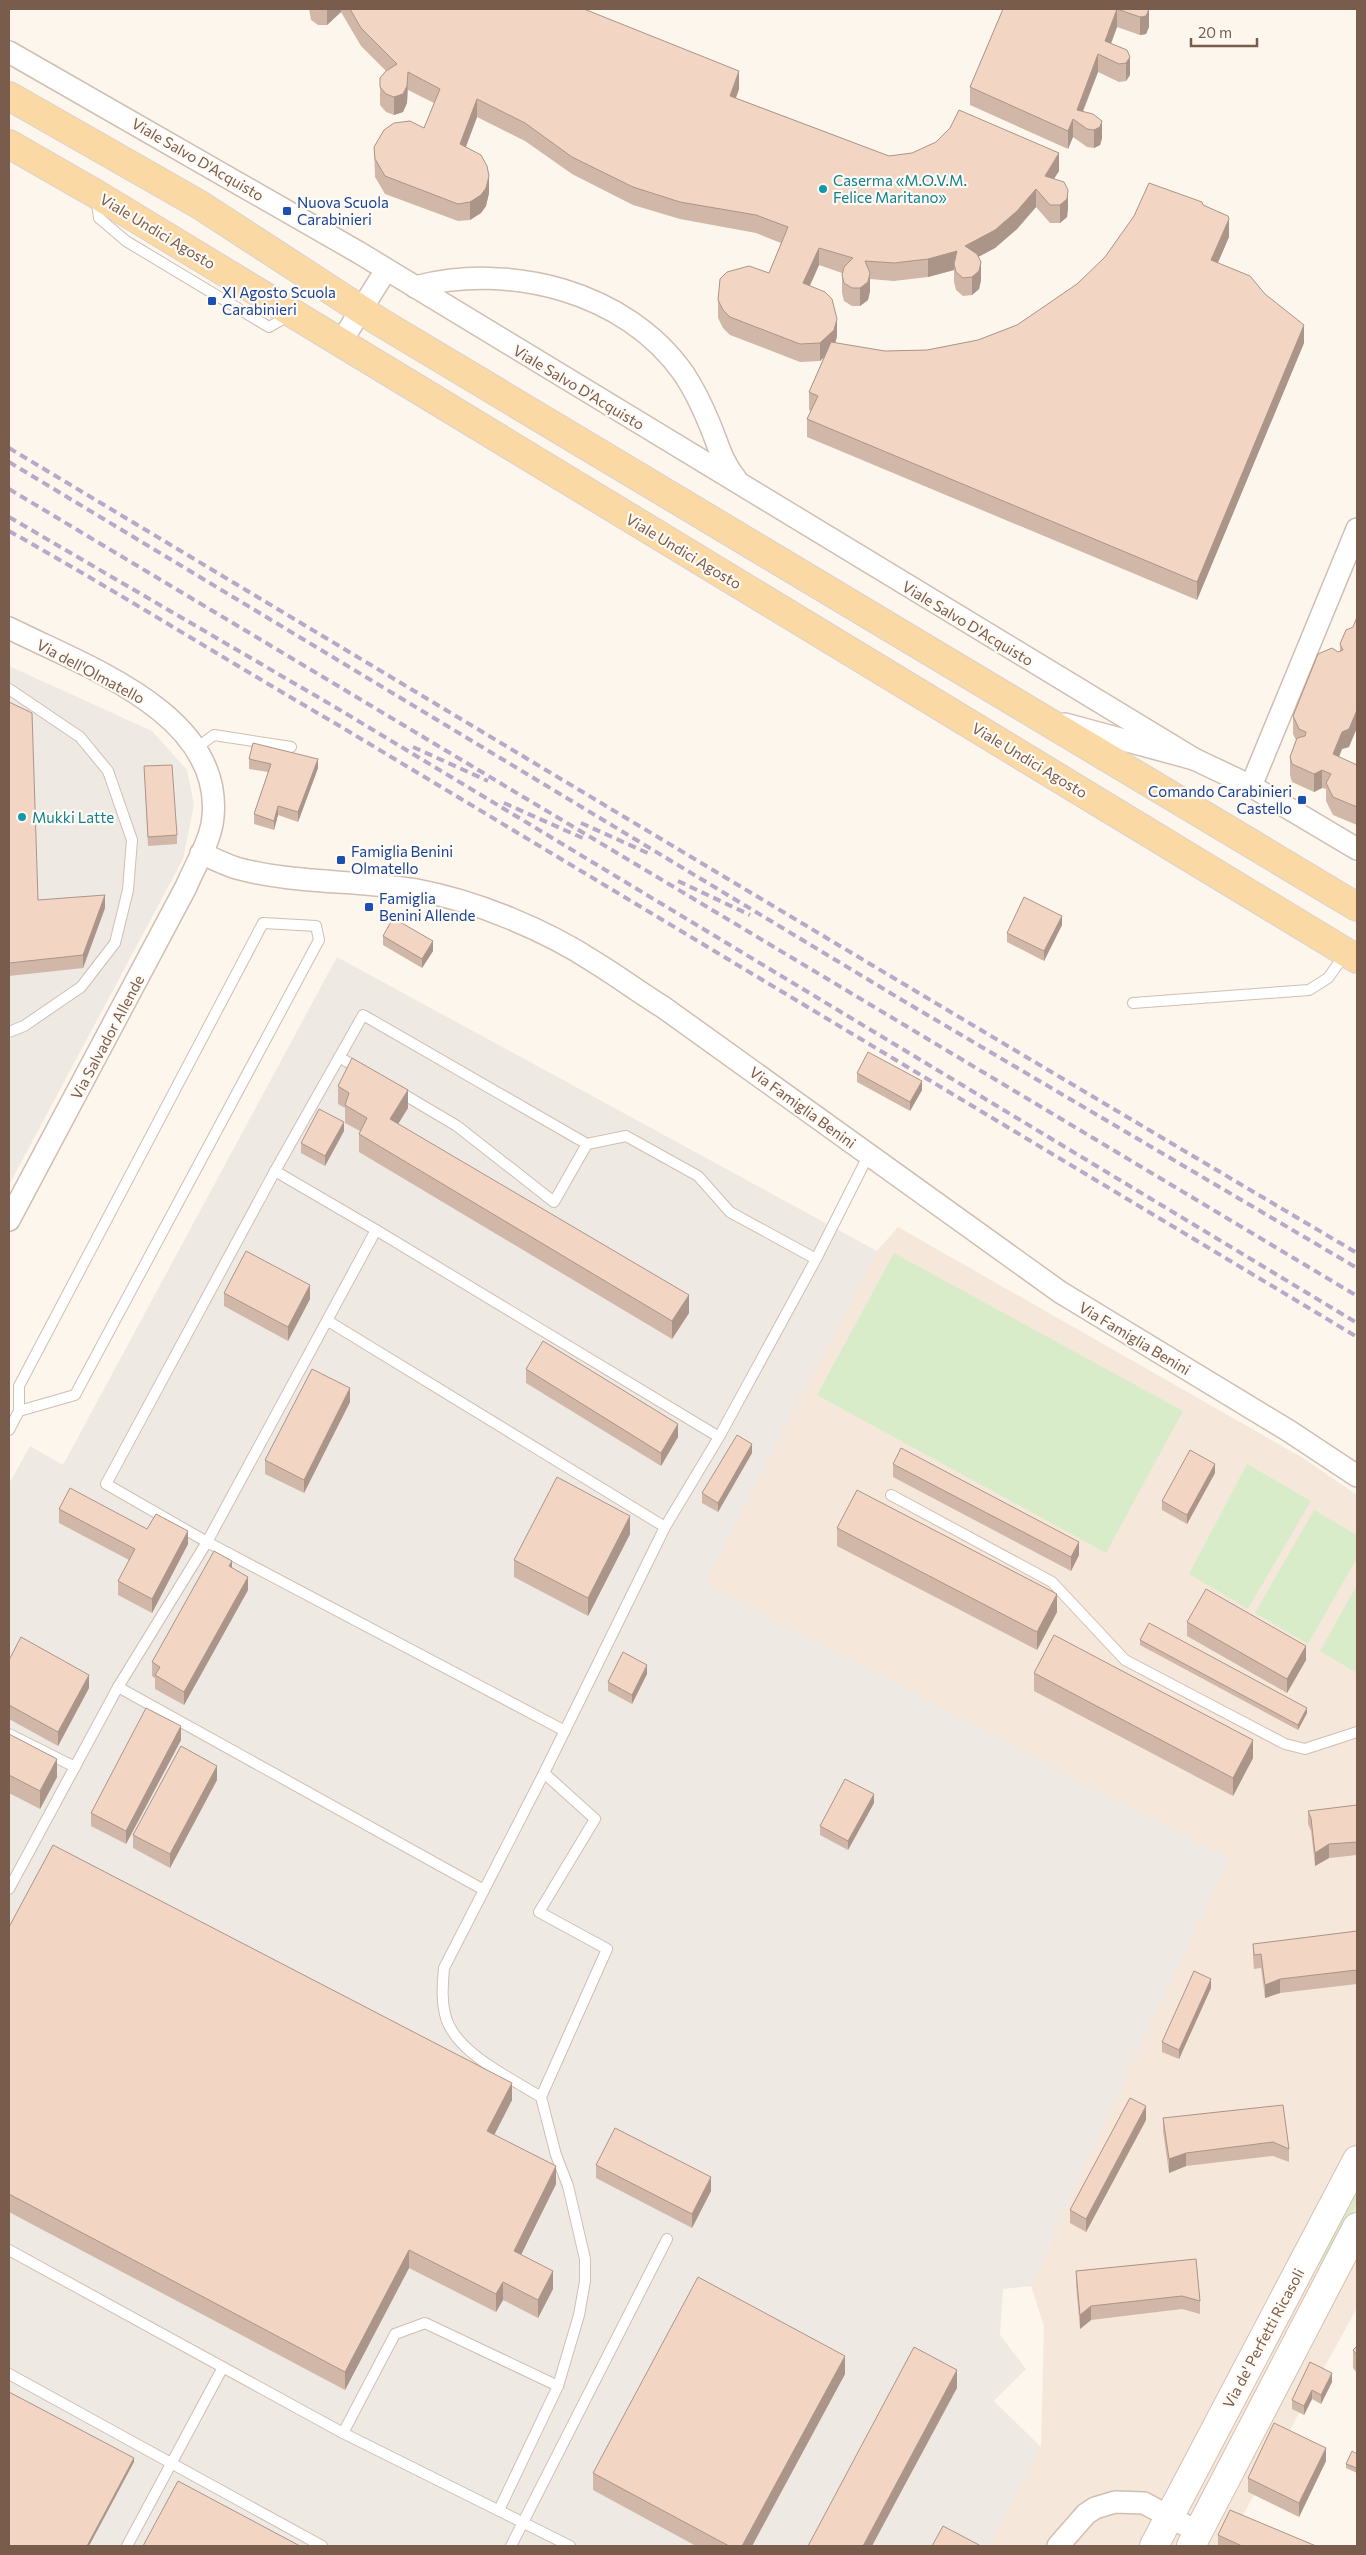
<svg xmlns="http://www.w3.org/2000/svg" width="1366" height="2555" font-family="Commissioner,sans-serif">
	<rect width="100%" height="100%" fill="#fdf6ec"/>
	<path fill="#f5e8da" d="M898 1227 1303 1458 1357 1495V2308L1226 2546H989L1041 2447 1044 2326 1031 2286 1124 2081 705 1583 877 1251Z"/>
	<g fill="#efe9e4">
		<path d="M9 666 152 731 187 770 194 805 183 859 9 1185Z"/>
		<path d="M337 957 877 1251 705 1583 1229 1859 1124 2081 1031 2286 1003 2289 1000 2335 1026 2369 994 2401 1041 2447 989 2546H9V1484L30 1446 63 1465Z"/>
	</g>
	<g fill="#d8ecc9">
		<path d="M894 1253 1183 1411 1106 1553 817 1395Z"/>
		<path d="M1247 1464 1311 1501 1248 1609 1189 1574Z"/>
		<path d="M1314 1510 1357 1535V1558L1308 1644 1255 1613Z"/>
		<path d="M1357 1585V1673L1320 1651Z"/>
		<path d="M1357 2185V2203L1326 2263 1319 2266 1318 2264Z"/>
	</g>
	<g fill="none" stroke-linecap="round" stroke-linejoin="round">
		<g stroke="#d1beb0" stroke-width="12">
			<g id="service">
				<path d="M96 197 99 218 126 241 269 327 290 315"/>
				<path d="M9 689 80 737 108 771 132 840 128 890 115 943 81 987 24 1026 9 1032"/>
				<path d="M196 748 214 735 291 747"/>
				<path d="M1133 1003 1309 990 1328 978 1346 953"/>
				<path d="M339 1057 361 1070"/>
				<path d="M587 1144 626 1136 698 1176 730 1212 816 1259"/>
				<path d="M275 1171 106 1484 207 1542 565 1731"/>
				<path d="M376 1230 275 1171 363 1015 587 1144 554 1202 457 1126 398 1091"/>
				<path d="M328 1321 665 1527"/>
				<path d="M9 1430 19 1411V1386L263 923 316 926 319 940 75 1395 19 1411"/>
				<path d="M891 1495 1052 1582 1125 1660 1285 1744 1305 1749 1357 1732"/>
				<path d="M118 1687 484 1890"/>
				<path d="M9 1734 75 1767"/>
				<path d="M544 1773 665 1527 719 1437 816 1259 869 1154"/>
				<path d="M9 1889 118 1687 207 1542 376 1230 719 1437"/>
				<path d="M9 2250 343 2433 570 2546"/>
				<path d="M9 2374 322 2546"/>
				<path d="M343 2433 395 2334 425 2323 558 2386"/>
				<path d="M499 2510 558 2386 579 2315 585 2281V2259L568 2186 556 2155 541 2097 607 1949 539 1912 595 1819 544 1773 444 1968C443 1983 441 1998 445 2014 453 2052 511 2078 541 2097"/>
				<path d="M127 2546 222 2369"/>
				<path d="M511 2546 667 2239"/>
			</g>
		</g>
		<g stroke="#d1beb0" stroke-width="24">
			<g id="minor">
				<path d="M9 52 358 252 1194 759"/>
				<path d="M415 287C509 262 626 291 684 374 694 389 703 408 710 425 718 444 722 462 736 479"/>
				<path d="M341 342 386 270"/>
				<path d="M9 628C84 666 223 713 213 817 211 841 195 865 186 887L9 1220"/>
				<path d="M1065 724 1194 759 1251 786 1357 849"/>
				<path d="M1251 786 1357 529"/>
				<path d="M201 853C212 858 224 864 236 868 294 884 358 880 417 890 476 901 546 930 596 963 619 977 640 993 663 1007L1060 1292 1289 1431 1357 1476"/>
				<path d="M1058 2546 1086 2514 1095 2508 1115 2502 1144 2503 1198 2532"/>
			</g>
		</g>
		<g stroke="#d6c0b0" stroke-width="30">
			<g id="secondary">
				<path d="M1154 2546 1357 2160"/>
				<path d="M1191 2546 1357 2227"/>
			</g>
		</g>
		<g stroke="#dad1cd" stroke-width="30">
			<g id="primary">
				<path d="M9 96 200 205 380 322 1357 907"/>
				<path d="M9 144 96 194 1357 959"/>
			</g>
		</g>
		<use href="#service" stroke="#fff" stroke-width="10"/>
		<use href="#minor" stroke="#fff" stroke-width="21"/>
		<use href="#secondary" stroke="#fff" stroke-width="28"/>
		<use href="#primary" stroke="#fbd9a5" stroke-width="28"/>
		<g stroke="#b9a8c9" stroke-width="4" stroke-dasharray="8 5" stroke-linecap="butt">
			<path d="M9 448C458 717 906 987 1357 1253"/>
			<path d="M9 462 907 1003 1357 1268"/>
			<path d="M9 489 1357 1296"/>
			<path d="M9 517 340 710 1357 1323"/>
			<path d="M9 531C118 592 224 659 333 722L1357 1337"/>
			<path d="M413 747 488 781"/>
			<path d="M504 803 587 840"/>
			<path d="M581 823 652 855"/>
			<path d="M678 881 750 915"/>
		</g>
	</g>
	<g fill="#d1b7a8">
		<path d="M309 9H584L739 89 736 98 889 156 1059 171 1054 178 1068 208 1067 217 1060 223H1050L1036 207 1017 229 995 248 978 257 981 280 979 289 972 295 963 296 956 290 954 282V270L928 277 894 281 870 279V291L868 300 860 306H852L844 301 842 293V273L819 265 810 286 837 336 835 343 885 351 927 350 978 340 1017 325 1203 205 1229 237 1218 263 1304 343 1197 600 807 437V419L811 411 809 410V392L824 357 820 361 800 362 730 335 723 328 718 318V300L769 273 781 243 756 233 680 219 633 205 572 174 525 141 477 117 466 147 489 193 486 206 481 213 470 220 458 221 385 194 375 177 374 147 424 128 434 103 408 90 407 103 403 112 394 115 386 112 380 105V78L386 71 361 46 341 12 327 25H318L311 20Z"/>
		<path d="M1003 9H1149V27L1146 34 1140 35 1117 27 1111 44 1127 50 1130 75 1126 81 1119 82 1098 72 1083 112 1102 138 1100 145 1094 148 1087 147 1073 137 1068 149 970 105V87Z"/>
		<path d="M1346 630 1349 747 1342 749 1339 757 1357 765V825L1333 815 1326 801V789L1322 788 1314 792 1292 782 1290 775V757L1296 740 1293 734V716L1338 652 1340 651V644Z"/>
		<path d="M9 702 38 900 105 908 83 968 9 976Z"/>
		<path d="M249 759 318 768 298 822 278 815 274 830 254 824V814L268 772 249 769Z"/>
		<path d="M144 766 177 835V844L148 846Z"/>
		<path d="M1062 925 1044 961 1007 942V933Z"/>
		<path d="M383 936 433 951 422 968 383 945Z"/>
		<path d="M857 1073 922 1090 910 1111 857 1082Z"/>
		<path d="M338 1086 408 1108 398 1124 689 1313 672 1339 359 1152V1134L360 1131 345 1123V1108L338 1104Z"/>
		<path d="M344 1131 325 1166 301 1153V1143Z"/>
		<path d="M224 1293 310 1299 288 1341 224 1306Z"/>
		<path d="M526 1369 678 1437 661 1466 526 1383Z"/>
		<path d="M350 1402 304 1493 265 1474V1460Z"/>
		<path d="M752 1453 718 1512 702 1503V1493Z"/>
		<path d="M893 1464 1079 1555 1071 1571 893 1477Z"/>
		<path d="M1215 1473 1187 1524 1162 1510V1501Z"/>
		<path d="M59 1509 147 1529 188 1544 152 1613 118 1595V1581L129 1560 59 1523Z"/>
		<path d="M837 1528 1057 1612 1037 1650 837 1546Z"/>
		<path d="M630 1534 588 1616 514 1577V1560Z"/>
		<path d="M232 1568 248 1590 184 1705 155 1689V1678L152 1676V1662Z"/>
		<path d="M1187 1622 1306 1660 1287 1693 1187 1636Z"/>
		<path d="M1140 1640 1307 1713 1298 1730 1140 1645Z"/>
		<path d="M9 1660 89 1688 58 1746 9 1719Z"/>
		<path d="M1034 1673 1253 1758 1233 1796 1034 1691Z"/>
		<path d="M647 1674 632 1704 608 1691V1682Z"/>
		<path d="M9 1734 57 1777 40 1809 9 1793Z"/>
		<path d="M181 1740 126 1844 91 1826V1813Z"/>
		<path d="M217 1780 170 1868 133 1848V1835Z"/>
		<path d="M874 1803 848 1850 820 1835V1826Z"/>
		<path d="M1357 1805V1855L1329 1858 1315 1866 1311 1831 1308 1824V1811Z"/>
		<path d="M9 1927 512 2100 494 2135 556 2184 521 2255 553 2289 538 2318 503 2300 496 2312 409 2268 345 2390 9 2212Z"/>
		<path d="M1357 1931V1984L1280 1993 1265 1998 1261 1968 1254 1969 1253 1957V1944Z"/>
		<path d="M1211 1988 1179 2059 1162 2052V2042Z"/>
		<path d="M1283 2105 1289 2149V2162L1273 2156 1186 2166 1169 2173 1163 2131V2118Z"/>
		<path d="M1146 2120 1086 2232 1070 2223V2210Z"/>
		<path d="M596 2165 711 2191 692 2228 596 2178Z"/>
		<path d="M1196 2259 1200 2301V2314L1182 2309 1091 2320 1080 2329 1076 2285V2271Z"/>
		<path d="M1357 2346V2373L1353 2368V2350Z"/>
		<path d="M1310 2362 1332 2382 1321 2404 1312 2399 1304 2415 1292 2409V2400Z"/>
		<path d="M845 2374 752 2546H696L593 2490V2473Z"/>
		<path d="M1357 2454V2473L1346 2468V2464Z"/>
		<path d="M1326 2461 1299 2517 1248 2492V2478Z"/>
		<path d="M1218 2535 1316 2546H1218Z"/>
	</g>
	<g fill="#aa9588">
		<path d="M327 9H341V12L327 25Z"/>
		<path d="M1117 9V27L1105 59V41Z"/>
		<path d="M1149 9V27L1146 34 1140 35V17Z"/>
		<path d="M1098 54V72L1078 123 1077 110Z"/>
		<path d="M1130 57V75L1126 81V63Z"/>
		<path d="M739 71V89L730 114V96Z"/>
		<path d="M408 72 407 103 403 112 394 115V97Z"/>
		<path d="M477 99V117L460 162V144Z"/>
		<path d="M1073 119V137L1068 149V131Z"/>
		<path d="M1102 121V138L1100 145 1094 148V130Z"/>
		<path d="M1059 153V171L1045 193V176Z"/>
		<path d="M489 176V193L486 206 481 213 470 220V202Z"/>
		<path d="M1036 189V207L1017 229 995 248 965 264V246Z"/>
		<path d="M1068 190V208L1067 217 1060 223V205Z"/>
		<path d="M1229 219V237L1211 278V260Z"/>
		<path d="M819 248V265L803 300V283Z"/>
		<path d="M957 251 954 264V270L928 277V259Z"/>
		<path d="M981 262V280L979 289 972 295V277Z"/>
		<path d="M870 273V291L868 300 860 306V288Z"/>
		<path d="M837 319V336L834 348 820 361V343Z"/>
		<path d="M1304 325V343L1197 600V582Z"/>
		<path d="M1357 710V728L1349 747 1342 749 1333 772V754L1342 732Z"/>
		<path d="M318 759V768L298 822V812Z"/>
		<path d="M1322 770V788L1314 792V774Z"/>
		<path d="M278 806V815L274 830V821Z"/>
		<path d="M105 895V908L83 968V955Z"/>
		<path d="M1062 916V925L1044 961V951Z"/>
		<path d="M433 941V951L422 968V959Z"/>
		<path d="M922 1081V1090L910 1111V1102Z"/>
		<path d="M408 1090V1108L390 1137V1119Z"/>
		<path d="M344 1122V1131L325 1166V1156Z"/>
		<path d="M310 1285V1299L288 1341V1327Z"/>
		<path d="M689 1295V1313L672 1339V1321Z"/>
		<path d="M350 1388V1402L304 1493V1480Z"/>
		<path d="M678 1424V1437L661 1466V1453Z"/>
		<path d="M752 1444V1453L718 1512V1503Z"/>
		<path d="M1215 1464V1473L1187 1524V1515Z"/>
		<path d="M630 1516V1534L588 1616V1598Z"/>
		<path d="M188 1531V1544L152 1613V1599Z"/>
		<path d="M1079 1542V1555L1071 1571V1557Z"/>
		<path d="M232 1561V1574L229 1566Z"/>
		<path d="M248 1577V1590L184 1705V1692Z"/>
		<path d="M1057 1594V1612L1037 1650V1632Z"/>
		<path d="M1306 1646V1660L1287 1693V1679Z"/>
		<path d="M647 1665V1674L632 1704V1695Z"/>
		<path d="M89 1675V1688L58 1746V1732Z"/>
		<path d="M1307 1708V1713L1298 1730V1725Z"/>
		<path d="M181 1726V1740L126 1844V1831Z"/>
		<path d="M1253 1740V1758L1233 1796V1778Z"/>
		<path d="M57 1759V1777L40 1809V1791Z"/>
		<path d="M217 1766V1780L170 1868V1854Z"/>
		<path d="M874 1794V1803L848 1850V1841Z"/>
		<path d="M1329 1844V1858L1315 1866V1853Z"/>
		<path d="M1211 1979V1988L1179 2059V2050Z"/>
		<path d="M1280 1979V1993L1265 1998V1985Z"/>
		<path d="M512 2083V2100L487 2149V2131Z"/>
		<path d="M1146 2106V2120L1086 2232V2219Z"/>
		<path d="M1186 2153V2166L1169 2173V2159Z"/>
		<path d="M556 2166V2184L514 2269V2251Z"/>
		<path d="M711 2177V2191L692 2228V2214Z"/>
		<path d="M409 2250V2268L345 2390V2372Z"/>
		<path d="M553 2271V2289L538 2318V2300Z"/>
		<path d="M503 2282V2300L496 2312V2294Z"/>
		<path d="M1091 2306V2320L1080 2329V2315Z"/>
		<path d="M845 2356V2374L752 2546H742Z"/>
		<path d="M957 2370V2388L872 2546H863Z"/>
		<path d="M1332 2373V2382L1321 2404V2395Z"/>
		<path d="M1312 2390V2399L1304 2415V2406Z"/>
		<path d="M1326 2448V2461L1299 2517V2503Z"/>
		<path d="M134 2458V2462L89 2546H87Z"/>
	</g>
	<g fill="#f3d5c3" stroke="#aa9588">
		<path d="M350 9H584L739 71 730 96 889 156 912 153 936 142 950 128 959 110 1059 153 1045 176 1064 182 1068 190 1067 199 1060 205H1050L1036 189 1017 211 995 230 965 246 977 254 981 262 979 271 972 277 963 278 956 272 954 264 957 251 928 259 894 263 865 261 870 273 868 282 860 288H852L844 283 842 275 844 267 853 258 819 248 803 283 825 292 832 299 837 319 834 330 820 343 800 344 730 317 723 310 718 300 720 279 727 272 749 266 769 273 788 227 756 215 680 202 633 187 572 157 525 123 477 99 460 144 481 155 487 166 489 176 486 188 481 195 470 202 458 204 385 176 375 159 374 147 384 130 394 123 410 121 424 128 440 89 408 72 407 86 403 94 394 97 386 94 380 87V78L386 71 397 64 361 28Z"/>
		<path d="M1003 9H1149L1146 16 1140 17 1117 9 1105 41 1127 50 1130 57 1126 63 1119 64 1098 54 1077 110 1093 114 1102 121 1100 127 1094 130 1087 129 1073 119 1068 131 970 87Z"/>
		<path d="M1149 183 1202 202 1203 205 1228 216 1229 219 1211 260 1250 276 1265 294 1304 325 1197 582 807 419 818 396 809 392 831 342 885 351 927 350 978 340 1017 325 1077 284 1105 257 1134 216Z"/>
		<path d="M1357 617V710L1349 729 1342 732 1333 754 1357 765V807L1333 797 1326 783 1331 774 1322 770 1314 774 1292 764 1290 757 1297 738 1305 736 1306 732 1299 729 1293 716 1318 654 1332 648 1338 652 1343 650 1340 644 1346 630 1353 627Z"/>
		<path d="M9 702 32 713 38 900 105 895 83 955 9 963Z"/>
		<path d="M253 743 318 759 298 812 278 806 274 821 254 814 271 764 249 759Z"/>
		<path d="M172 765 177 835 148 837 144 766Z"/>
		<path d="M1024 897 1062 916 1044 951 1007 933Z"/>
		<path d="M393 918 433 941 422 959 383 936Z"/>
		<path d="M868 1052 922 1081 910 1102 857 1073Z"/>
		<path d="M352 1058 408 1090 390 1119 689 1295 672 1321 359 1134 367 1118 345 1105 349 1093 338 1086Z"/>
		<path d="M319 1109 344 1122 325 1156 301 1143Z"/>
		<path d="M246 1251 310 1285 288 1327 224 1293Z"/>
		<path d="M543 1341 678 1424 661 1453 526 1369Z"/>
		<path d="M312 1369 350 1388 304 1480 265 1460Z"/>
		<path d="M737 1435 752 1444 718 1503 702 1493Z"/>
		<path d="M901 1448 1079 1542 1071 1557 893 1464Z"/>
		<path d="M1190 1450 1215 1464 1187 1515 1162 1501Z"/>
		<path d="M557 1477 630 1516 588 1598 514 1560Z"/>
		<path d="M70 1488 147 1529 156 1514 188 1531 152 1599 118 1581 135 1549 59 1509Z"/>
		<path d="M857 1490 1057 1594 1037 1632 837 1528Z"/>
		<path d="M214 1551 232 1561 229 1566 248 1577 184 1692 155 1675 160 1667 152 1662Z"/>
		<path d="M1206 1589 1306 1646 1287 1679 1187 1622Z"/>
		<path d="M1149 1623 1307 1708 1298 1725 1140 1640Z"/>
		<path d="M1054 1635 1253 1740 1233 1778 1034 1673Z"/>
		<path d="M21 1637 89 1675 58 1732 9 1705V1660Z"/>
		<path d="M623 1652 647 1665 632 1695 608 1682Z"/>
		<path d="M146 1708 181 1726 126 1831 91 1813Z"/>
		<path d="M9 1734 57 1759 40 1791 9 1775Z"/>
		<path d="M181 1746 217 1766 170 1854 133 1835Z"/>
		<path d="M845 1779 874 1794 848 1841 820 1826Z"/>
		<path d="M1357 1805V1842L1329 1844 1315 1853 1311 1818 1308 1811Z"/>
		<path d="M53 1845 512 2083 487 2131 556 2166 514 2251 553 2271 538 2300 503 2282 496 2294 409 2250 345 2372 9 2194V1927Z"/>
		<path d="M1357 1931V1970L1280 1979 1265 1985 1261 1954 1254 1955 1253 1944Z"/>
		<path d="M1194 1971 1211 1979 1179 2050 1162 2042Z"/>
		<path d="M1130 2098 1146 2106 1086 2219 1070 2210Z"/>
		<path d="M1283 2105 1289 2149 1273 2142 1186 2153 1169 2159 1163 2118Z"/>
		<path d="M615 2128 711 2177 692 2214 596 2165Z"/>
		<path d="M1196 2259 1200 2301 1182 2296 1091 2306 1080 2315 1076 2271Z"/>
		<path d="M698 2277 845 2356 742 2546H729L593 2473Z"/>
		<path d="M1357 2346V2355L1353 2350Z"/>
		<path d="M914 2347 957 2370 863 2546H808Z"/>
		<path d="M1310 2362 1332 2373 1321 2395 1312 2390 1304 2406 1292 2400Z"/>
		<path d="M9 2392 134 2458 87 2546H9Z"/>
		<path d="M1274 2423 1326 2448 1299 2503 1248 2478Z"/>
		<path d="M1352 2451 1357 2454V2468L1346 2464Z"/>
		<path d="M178 2481 300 2546H143Z"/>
		<path d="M1230 2510 1316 2546H1242L1218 2535Z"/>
		<path d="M943 2526 981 2546H932Z"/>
	</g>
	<g fill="#0f9aa8" stroke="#fffaf3" stroke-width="2">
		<circle cx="823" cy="189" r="5"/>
		<circle cx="22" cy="817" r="5"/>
	</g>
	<g fill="#1a4fb4" stroke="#fffaf3" stroke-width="2">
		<rect x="282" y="206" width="10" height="10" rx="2.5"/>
		<rect x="207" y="296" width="10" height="10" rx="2.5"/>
		<rect x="1297" y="795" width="10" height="10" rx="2.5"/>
		<rect x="336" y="855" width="10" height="10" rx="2.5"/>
		<rect x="364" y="902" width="10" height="10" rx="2.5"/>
	</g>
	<g text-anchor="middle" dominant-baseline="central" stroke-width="4.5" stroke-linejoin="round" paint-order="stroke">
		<g font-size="15" fill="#7a5c4d" stroke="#fffaf3">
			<text transform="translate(198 159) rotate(30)">Viale Salvo D'Acquisto</text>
			<text transform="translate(158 231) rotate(31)">Viale Undici Agosto</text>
			<text transform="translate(579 387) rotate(31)">Viale Salvo D'Acquisto</text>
			<text transform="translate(684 551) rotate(31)">Viale Undici Agosto</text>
			<text transform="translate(968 623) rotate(31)">Viale Salvo D'Acquisto</text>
			<text transform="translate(91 671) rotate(28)">Via dell'Olmatello</text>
			<text transform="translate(1030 760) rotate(31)">Viale Undici Agosto</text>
			<text transform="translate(107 1037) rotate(-62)">Via Salvador Allende</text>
			<text transform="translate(803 1107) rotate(36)">Via Famiglia Benini</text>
			<text transform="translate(1135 1338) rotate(31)">Via Famiglia Benini</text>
			<text transform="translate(1263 2338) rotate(-62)">Via de' Perfetti Ricasoli</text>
		</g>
		<g font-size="15" fill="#0d838f" stroke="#fffaf3" text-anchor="start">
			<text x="833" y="180">Caserma «M.O.V.M.<tspan x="833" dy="17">Felice Maritano»</tspan></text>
			<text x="32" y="817">Mukki Latte</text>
		</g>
		<g font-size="15" fill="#164399" stroke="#fffaf3" text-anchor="start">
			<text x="297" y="202">Nuova Scuola<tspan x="297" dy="17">Carabinieri</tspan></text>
			<text x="222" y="292">XI Agosto Scuola<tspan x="222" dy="17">Carabinieri</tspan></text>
			<text x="1292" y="791" text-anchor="end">Comando Carabinieri<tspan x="1292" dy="17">Castello</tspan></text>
			<text x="351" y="851">Famiglia Benini<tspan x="351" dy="17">Olmatello</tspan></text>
			<text x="379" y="898">Famiglia<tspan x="379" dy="17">Benini Allende</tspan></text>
		</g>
	</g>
	<rect width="1366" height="2555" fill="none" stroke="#7a5c4d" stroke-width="20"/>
	<path d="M1191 38v8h66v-8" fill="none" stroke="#7a5c4d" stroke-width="2.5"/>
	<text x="1198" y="38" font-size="15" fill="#7a5c4d" stroke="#fffaf3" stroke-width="4" paint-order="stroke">20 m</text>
</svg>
